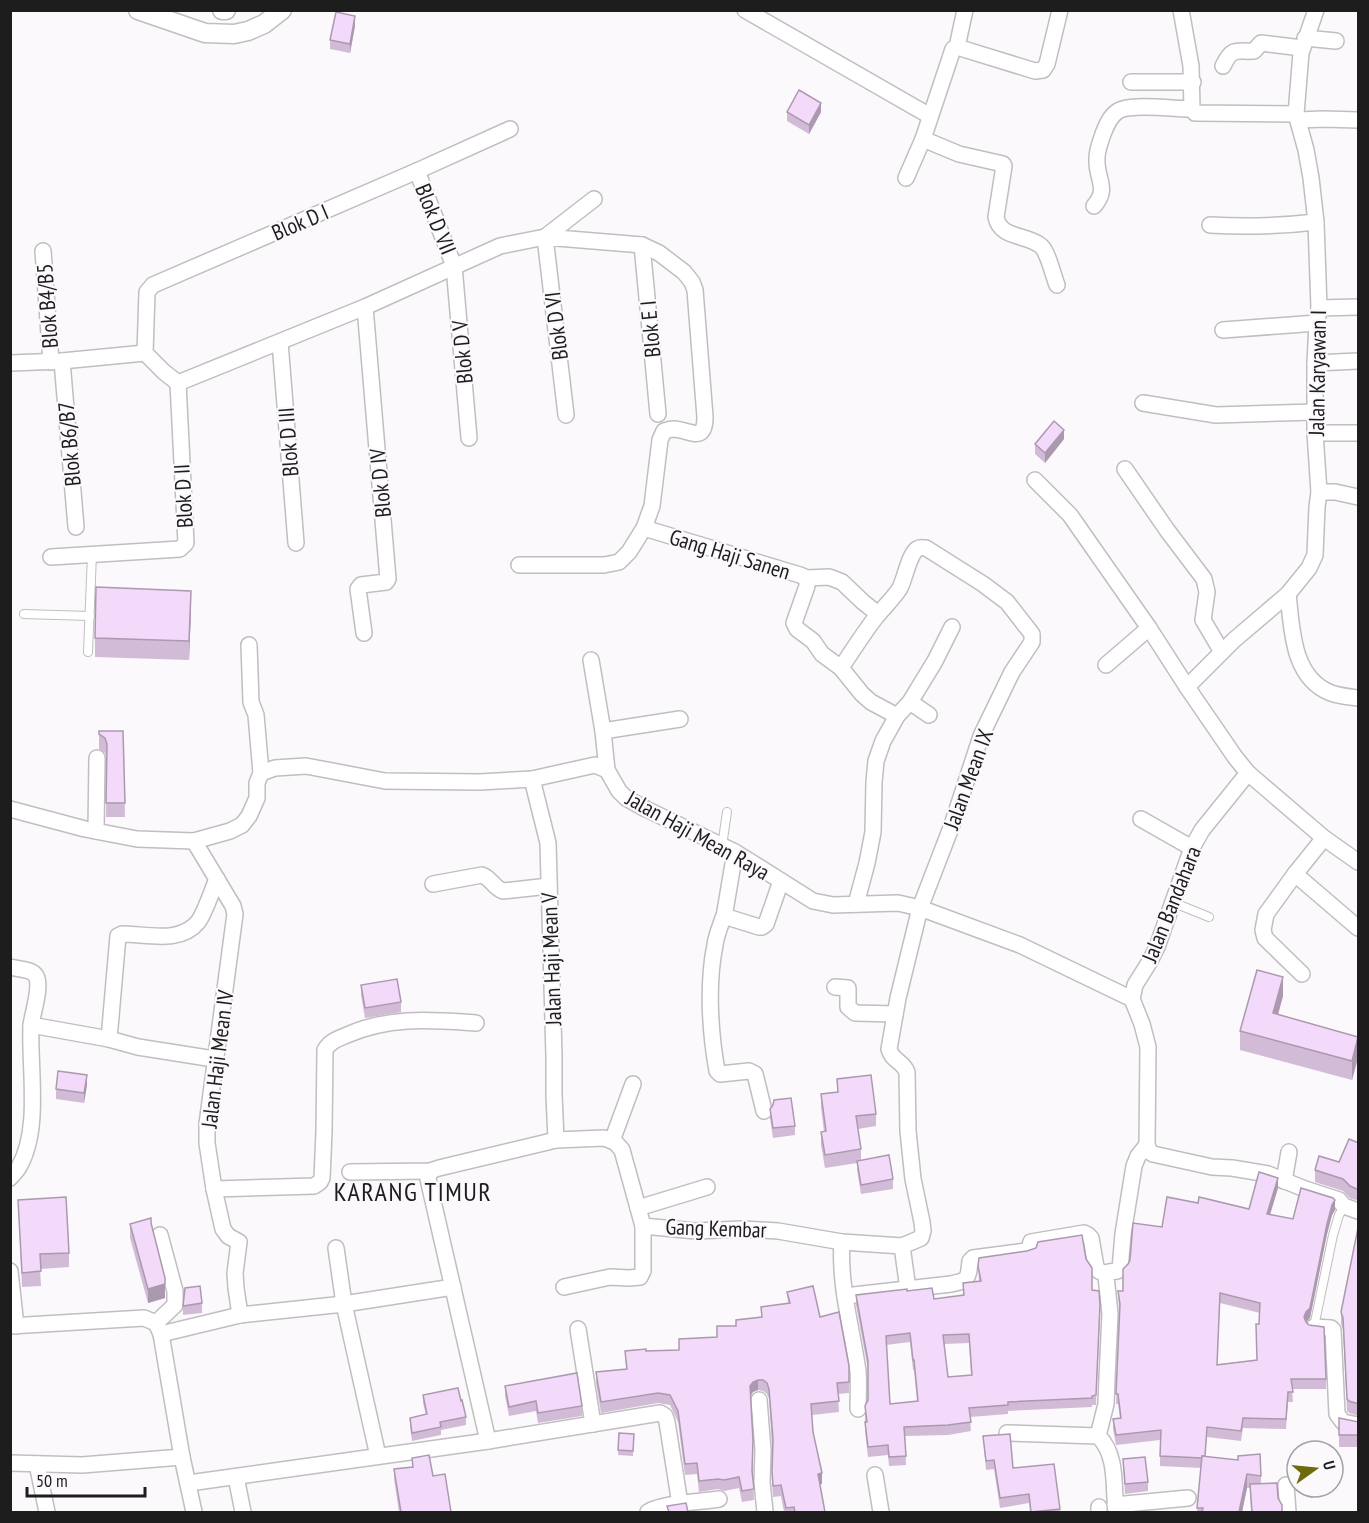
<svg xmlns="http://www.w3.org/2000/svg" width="1369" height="1523" font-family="'PT Sans Narrow',sans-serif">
	<rect width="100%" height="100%" fill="#fbf9fc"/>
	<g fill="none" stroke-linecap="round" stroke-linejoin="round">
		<g stroke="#c0bec0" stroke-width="10">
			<g id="service">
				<path d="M24 614 90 616"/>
				<path d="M88 652 92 554"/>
				<path d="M722 846 727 812"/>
				<path d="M1172 902 1209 917"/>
				<path d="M1314 1327 1333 1235 1339 1215 1344 1206"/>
			</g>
		</g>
		<g stroke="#c0bec0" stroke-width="18">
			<g id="minor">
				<path d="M745 10 930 116"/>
				<path d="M1181 10 1191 66 1192 109"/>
				<path d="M1305 38 1336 41"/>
				<path d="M957 47 965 10"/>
				<path d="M1223 66C1232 47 1235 52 1254 51L1261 43 1302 48"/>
				<path d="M1131 82H1193"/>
				<path d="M1298 120 1324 119 1358 120"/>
				<path d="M923 139 959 154 1003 164 1004 166 996 217C1000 239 1027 234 1041 246 1048 252 1053 275 1057 285"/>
				<path d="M417 171 454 266 469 438"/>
				<path d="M906 178 923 139 953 49 957 47 1035 71 1043 70 1047 64 1060 10"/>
				<path d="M1094 206C1109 189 1097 180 1097 162 1096 152 1100 143 1103 134 1106 126 1110 116 1118 111 1130 103 1176 109 1192 109L1195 113 1296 114"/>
				<path d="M1210 225C1246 227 1281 226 1316 222"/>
				<path d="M642 245 658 414"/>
				<path d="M43 251 51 362"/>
				<path d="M1319 308 1358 307"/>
				<path d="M1223 330 1317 323"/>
				<path d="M280 342 296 543"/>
				<path d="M145 353 147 292 153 285 417 171 510 129"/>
				<path d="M145 353 164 372 178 383"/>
				<path d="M62 361 76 527"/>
				<path d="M10 363 62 361 145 353"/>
				<path d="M1315 363 1358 361"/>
				<path d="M178 383 365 307 500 246 545 237 594 199"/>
				<path d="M1143 403 1216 415 1315 412"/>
				<path d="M1315 433H1358"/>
				<path d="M1125 469 1167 530 1204 579 1207 592 1203 620 1222 652"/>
				<path d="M1035 480 1070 515 1149 628 1187 687 1235 757 1248 773 1324 838 1358 862"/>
				<path d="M1319 492H1335L1358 497"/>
				<path d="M644 528 800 575 807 578V586L794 623 797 629 813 641 822 654 841 668 862 694 871 702 897 716"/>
				<path d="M51 557 180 549 186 543 178 383"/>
				<path d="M519 565H604L619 562 629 552 644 528 652 506 660 440 664 431C667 430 671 429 674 429 690 430 705 444 705 417L695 290 692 282 684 272 659 253 642 245 545 237 566 415"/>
				<path d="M807 578 829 577 842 582 863 602 878 614"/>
				<path d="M1288 594C1292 629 1292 678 1331 693 1339 696 1350 697 1358 698"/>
				<path d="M364 633 358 589 361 585 386 582 388 579 365 307"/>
				<path d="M249 645 251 702 256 715 261 773"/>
				<path d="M591 660 603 731 607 770"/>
				<path d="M1106 665 1149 628"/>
				<path d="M1187 687 1234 640 1288 594 1309 568 1315 555 1317 507 1319 492 1315 433V363L1317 323 1319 308 1316 222 1311 178 1306 150 1296 114 1301 53 1316 10"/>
				<path d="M910 702 929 715"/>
				<path d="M603 731 680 719"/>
				<path d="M1248 773 1202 830 1192 848 1157 947 1150 961 1135 985 1132 999 1142 1024 1148 1047 1147 1145 1150 1152 1153 1154 1212 1167 1232 1168 1268 1174 1305 1189 1339 1200 1344 1206 1358 1211"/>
				<path d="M532 779 548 843 554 1056V1095L556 1140"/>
				<path d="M10 809 85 829 137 839 194 841 230 831 242 825 249 816 257 798V783L261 773 275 768 306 766 385 781 480 782 532 779 595 765 607 770 619 791 626 798 646 809 735 852 813 901 833 905 898 903 920 908 1020 945 1132 999"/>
				<path d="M1141 819 1192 848"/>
				<path d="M96 831 97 758"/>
				<path d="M194 841 233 906 235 914 207 1124V1143L214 1189 223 1229 228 1236 239 1242 235 1273 236 1288 240 1315"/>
				<path d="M1295 874 1358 928"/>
				<path d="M433 884 482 875C491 878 494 888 503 891L549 886"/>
				<path d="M856 904 867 863 873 832 874 782 876 761 883 741 897 716 910 702 935 661 952 627"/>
				<path d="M724 917 735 852"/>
				<path d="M10 967C18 969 32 969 36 976 42 987 32 1014 31 1026 29 1068 41 1129 19 1167 17 1171 13 1174 10 1178"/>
				<path d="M1302 974 1265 938 1263 930 1266 914 1295 874 1324 838"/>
				<path d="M835 987 848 988V1007L855 1013 895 1014"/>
				<path d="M31 1025 109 1039 138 1047 214 1059"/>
				<path d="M109 1039 118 936 122 934C147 934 180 944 198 922 205 913 212 890 217 879"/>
				<path d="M764 1111 755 1074 749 1071 720 1074 717 1071C710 1032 707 984 715 945 716 936 720 927 723 918L727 917 759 927H762L766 924 781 881"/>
				<path d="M612 1141 633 1084"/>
				<path d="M430 1171 428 1179 488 1441"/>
				<path d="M350 1172 430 1171 439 1168 556 1140 604 1138 615 1142 622 1150 643 1226 696 1231 742 1229 778 1231 842 1242 902 1246 921 1238 923 1231 922 1222 913 1179 908 1131 907 1072C903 1061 892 1061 889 1049L898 998 920 908 952 825 981 736 1012 672 1032 642V634L1007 602 983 584 926 548C922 548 920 547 917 549 909 555 905 578 900 588 893 599 884 607 876 617 863 634 852 651 841 668"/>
				<path d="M1284 1181 1289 1152"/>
				<path d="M214 1189 314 1186 320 1182 322 1178 324 1132 325 1050C330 1041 338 1039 347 1035 390 1016 431 1020 476 1023"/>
				<path d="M638 1208 707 1187"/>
				<path d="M842 1242C839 1286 852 1328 858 1371 859 1384 858 1397 858 1409"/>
				<path d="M902 1246 908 1289"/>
				<path d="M336 1248 344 1304 378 1456"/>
				<path d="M10 1271 16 1326"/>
				<path d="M564 1287 610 1277 629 1278 640 1277 643 1271V1226"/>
				<path d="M845 1296 951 1284C969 1280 968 1279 970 1261L973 1258 1026 1251 1029 1249 1031 1242 1084 1233 1088 1235 1091 1238 1096 1267 1099 1271 1106 1274"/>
				<path d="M156 1323 175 1305V1291L160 1235"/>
				<path d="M10 1326 144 1318 156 1323 161 1334 182 1457 194 1512"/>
				<path d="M1314 1327 1331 1328 1333 1330 1337 1414 1343 1422 1358 1425"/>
				<path d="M578 1329 593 1424"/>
				<path d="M161 1334 240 1315 344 1304 453 1287"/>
				<path d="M759 1400 763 1450 762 1482 765 1512"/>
				<path d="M1007 1433 1098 1436C1118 1455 1113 1487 1116 1512"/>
				<path d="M1098 1436 1106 1404 1107 1378 1110 1314 1106 1276 1109 1272 1117 1271 1120 1269 1123 1234 1134 1166 1138 1156 1147 1145"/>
				<path d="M10 1463 82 1465 182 1457"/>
				<path d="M37 1464 47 1512"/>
				<path d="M875 1475 881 1512"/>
				<path d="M236 1477 243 1512"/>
				<path d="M189 1483 488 1441 660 1413 665 1416 667 1422 680 1504"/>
				<path d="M1286 1485 1288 1512"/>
				<path d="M1115 1505 1188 1498"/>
				<path d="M1099 1507V1512"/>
				<path d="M648 1512C662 1503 701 1502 719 1499"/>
			</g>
		</g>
		<g stroke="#c0bec0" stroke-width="21">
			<g id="tertiary">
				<path d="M138 10 205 33 234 34 248 31 264 24 282 10"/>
				<path d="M222 10H226"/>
			</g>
		</g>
		<use href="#service" stroke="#fff" stroke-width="8"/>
		<use href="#minor" stroke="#fff" stroke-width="15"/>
		<use href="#tertiary" stroke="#fff" stroke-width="18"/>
	</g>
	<g fill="#d2bbd7" fill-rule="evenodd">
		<path d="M355 26 350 53 330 49V40Z"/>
		<path d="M787 112H821L809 134 787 121Z"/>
		<path d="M1064 439 1045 463 1035 454V444Z"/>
		<path d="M191 610 189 660 95 657V638Z"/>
		<path d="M99 731H123L125 817H106L107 758 105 753 99 749Z"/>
		<path d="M361 985 401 1002V1012L365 1018 361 995Z"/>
		<path d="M1283 996 1278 1015 1359 1037V1056L1352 1080 1240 1050V1031Z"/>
		<path d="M837 1079 876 1114V1126L858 1129 861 1149V1160L893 1179V1189L861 1194 857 1170V1163L825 1168 821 1145V1132H824L821 1107V1094L837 1092Z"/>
		<path d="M87 1085 84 1103 56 1099V1089Z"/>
		<path d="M770 1109 795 1126V1135L773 1138 770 1118Z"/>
		<path d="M1359 1143V1201L1350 1198 1343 1191 1315 1182V1170L1339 1162Z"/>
		<path d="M1278 1188 1270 1215 1293 1219 1335 1210 1332 1215 1327 1234 1310 1318 1306 1322 1326 1379V1389H1292L1293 1402H1288L1286 1429 1243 1428 1241 1441 1207 1437 1205 1456 1261 1476V1483L1278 1498 1282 1512H1251L1250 1488H1247L1242 1512H1197L1201 1468 1160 1466V1440L1116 1445 1113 1429V1419H1120L1118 1404H1116L1119 1311 1118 1291H1123L1128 1264 1162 1227 1198 1203 1249 1209ZM1220 1303 1260 1313 1257 1360 1217 1364Z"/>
		<path d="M18 1200 69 1253V1267L40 1269 41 1286 22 1287Z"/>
		<path d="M151 1223 165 1298 148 1303 130 1238V1224Z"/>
		<path d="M1359 1223V1416L1349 1413 1347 1411 1343 1330 1341 1324V1312Z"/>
		<path d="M978 1266 1092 1290 1100 1314 1096 1405H1092V1407L1008 1411V1414L970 1417 971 1431 948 1435 905 1436 906 1465 889 1466 888 1455 868 1457 865 1431V1406L868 1400V1370L856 1305V1295L907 1291 934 1299 963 1295V1283L979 1282ZM910 1342 913 1370H914L917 1401 890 1404 886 1345ZM969 1343 971 1375 948 1377 944 1344Z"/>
		<path d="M787 1292 820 1317 849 1366V1393L838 1394 839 1412 812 1415 813 1432 822 1484H820L825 1512H784L781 1496 773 1497 772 1482V1446L769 1399 767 1394 763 1391 758 1390 753 1392 751 1396 754 1500 742 1502 739 1488 724 1491 718 1489 699 1492 697 1474 685 1475 678 1422 670 1405 658 1403 601 1413 596 1383V1372L626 1369 625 1351 679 1350V1339L717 1337 736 1326V1320L761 1317V1307L788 1304Z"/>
		<path d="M202 1303V1313L183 1315V1306Z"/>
		<path d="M505 1386 582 1406V1416L538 1423 536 1411 509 1416 505 1396Z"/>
		<path d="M423 1395 466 1417V1425L441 1430V1435L412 1441 410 1426V1418L426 1415 423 1403Z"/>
		<path d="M1339 1418 1359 1422V1447H1339Z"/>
		<path d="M619 1433 634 1434 633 1456 618 1455Z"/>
		<path d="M983 1436 1013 1468 1060 1509V1512H1030L1029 1503 1000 1508 994 1469 986 1470Z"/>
		<path d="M412 1458 433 1476 451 1512H399L394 1479V1469L412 1467Z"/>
		<path d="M1123 1459 1148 1482V1491L1125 1494Z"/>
	</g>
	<g fill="#ab99af">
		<path d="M355 16V26L350 53V44Z"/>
		<path d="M821 103V112L809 134V125Z"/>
		<path d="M1064 430V439L1045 463V453Z"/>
		<path d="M191 591V610L189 660V641Z"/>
		<path d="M1283 977V996L1273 1032V1013Z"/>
		<path d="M1358 1037V1056L1352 1080V1061Z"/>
		<path d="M87 1075V1085L84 1103V1093Z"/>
		<path d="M1278 1178V1188L1267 1224V1214Z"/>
		<path d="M1335 1200V1210L1332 1215 1327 1234 1310 1318 1306 1322 1304 1317 1332 1205Z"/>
		<path d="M165 1284V1298L148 1303V1289Z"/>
		<path d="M758 1380V1390L753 1392 750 1396V1386L753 1382Z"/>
		<path d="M822 1473V1484L818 1485V1474Z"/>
		<path d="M1247 1474V1488L1242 1512H1239Z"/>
	</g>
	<g fill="#f4dafa" stroke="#ab99af" stroke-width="1.5" fill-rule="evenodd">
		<path d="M336 12 355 16 350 44 330 40Z"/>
		<path d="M799 90 821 103 809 125 787 112Z"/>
		<path d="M1054 421 1064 430 1045 453 1035 444Z"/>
		<path d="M96 587 191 591 189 641 95 638Z"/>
		<path d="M99 731H123L125 803H106L107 744 105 738 99 734Z"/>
		<path d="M1257 970 1283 977 1273 1013 1358 1037 1352 1061 1240 1031Z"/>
		<path d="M397 979 401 1002 365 1008 361 985Z"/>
		<path d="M58 1071 87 1075 84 1093 56 1089Z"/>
		<path d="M871 1075 876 1114 856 1116 861 1149 825 1155 821 1132 826 1131 821 1094 838 1092 837 1079Z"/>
		<path d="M791 1098 795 1126 773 1128 770 1109 773 1105 774 1100Z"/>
		<path d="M1349 1139 1359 1143V1190L1350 1186 1343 1179 1315 1170 1319 1156 1339 1162Z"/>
		<path d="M889 1155 893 1179 861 1185 857 1161Z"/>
		<path d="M1259 1172 1278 1178 1267 1214 1293 1219 1301 1188 1333 1198 1335 1200 1332 1205 1327 1224 1310 1308 1306 1312 1304 1317 1306 1322 1309 1325 1324 1327 1326 1379H1291L1293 1392H1288L1286 1419 1243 1418 1241 1431 1207 1427 1205 1456H1202V1458L1160 1456 1161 1430 1116 1435 1113 1419 1121 1418 1118 1394H1116L1120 1304 1118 1291H1123V1269L1128 1264 1130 1260 1133 1223 1162 1227 1167 1197 1198 1203 1199 1197 1249 1209ZM1220 1293 1260 1303 1259 1324H1256L1257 1360 1217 1365Z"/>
		<path d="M66 1197 69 1253 40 1254 41 1271 22 1273 18 1200Z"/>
		<path d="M151 1218V1223L165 1278V1284L148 1289 130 1224Z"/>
		<path d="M1359 1223V1404L1349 1401 1347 1399 1343 1318 1341 1312Z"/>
		<path d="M1082 1235 1086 1259 1092 1268V1290L1099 1291 1100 1305 1096 1395 1092 1396V1398L1008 1402V1405L969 1408 971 1422 948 1425 904 1427 906 1456 889 1457 888 1445 868 1447 865 1422H867L865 1406 868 1400V1361L856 1295 907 1289V1291L932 1288 934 1299 964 1295 963 1283 981 1281 978 1266 979 1258 1027 1251 1036 1248 1038 1242ZM910 1333 913 1360H914L918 1401 890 1404 886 1336ZM969 1334 972 1375 948 1377 943 1335Z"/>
		<path d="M200 1286 202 1303 183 1306 185 1288Z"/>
		<path d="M813 1286 820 1317 839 1312 849 1366V1382L837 1383 839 1401 811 1404 813 1432 822 1473 818 1474 825 1512H795L794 1507 786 1508 781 1485 773 1486 772 1471 773 1439 769 1389 767 1383 763 1380H758L753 1382 750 1386 753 1440 752 1471 754 1489 742 1491 739 1477 724 1480 718 1479 699 1481 697 1463 685 1464 678 1411 670 1395 658 1393 601 1402 596 1372 627 1369 625 1351 646 1349V1351L679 1350V1339L717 1337V1326H736V1320L762 1317 761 1307 790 1303 787 1292Z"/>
		<path d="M577 1373 582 1406 538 1413 536 1401 509 1407 505 1386Z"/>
		<path d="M458 1388 461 1401 462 1400 466 1417 440 1422 441 1427 412 1433 410 1418 427 1414 423 1395Z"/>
		<path d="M1339 1418 1359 1422V1435H1339Z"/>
		<path d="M619 1433 634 1434 633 1451 618 1450Z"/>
		<path d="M1010 1434 1013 1468 1054 1464 1060 1509 1031 1512 1029 1494 1000 1498 994 1460 986 1461 983 1436Z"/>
		<path d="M1260 1454 1261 1476 1247 1474 1239 1512H1202L1203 1508H1197L1202 1456 1238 1460V1456Z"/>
		<path d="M429 1455 433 1476 445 1474 451 1512H401L394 1469 413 1467 412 1458Z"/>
		<path d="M1145 1457 1148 1482 1125 1484 1123 1459Z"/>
		<path d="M1277 1483 1278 1498 1282 1505V1512H1252L1250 1484Z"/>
		<path d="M686 1503 688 1512H669L667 1506Z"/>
	</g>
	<g text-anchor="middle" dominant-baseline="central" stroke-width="4.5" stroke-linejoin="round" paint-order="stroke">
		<g font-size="22" fill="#1e1d1e" stroke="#fbf9fc">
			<text transform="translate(436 219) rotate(68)">Blok D VII</text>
			<text transform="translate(300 222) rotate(-23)">Blok D I</text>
			<text transform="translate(47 306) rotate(-94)">Blok B4/B5</text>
			<text transform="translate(556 326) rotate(-97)">Blok D VI</text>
			<text transform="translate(650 329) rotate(-95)">Blok E I</text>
			<text transform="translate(462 352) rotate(-95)">Blok D V</text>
			<text transform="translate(1317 373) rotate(-89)">Jalan Karyawan I</text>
			<text transform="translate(288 442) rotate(-94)">Blok D III</text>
			<text transform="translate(69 444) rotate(-95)">Blok B6/B7</text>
			<text transform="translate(380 483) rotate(-95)">Blok D IV</text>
			<text transform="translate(183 496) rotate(-93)">Blok D II</text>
			<text transform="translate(730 554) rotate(17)">Gang Haji Sanen</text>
			<text transform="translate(968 779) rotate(-70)">Jalan Mean IX</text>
			<text transform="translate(698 835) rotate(29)">Jalan Haji Mean Raya</text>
			<text transform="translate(1171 904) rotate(-68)">Jalan Bandahara</text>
			<text transform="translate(551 959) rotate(-92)">Jalan Haji Mean V</text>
			<text transform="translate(217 1059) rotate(-83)">Jalan Haji Mean IV</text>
			<text transform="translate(716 1228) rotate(2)">Gang Kembar</text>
		</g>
		<g font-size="26" letter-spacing="1.5" fill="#1e1d1e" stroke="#fbf9fc">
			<text x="413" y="1191">KARANG TIMUR</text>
		</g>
	</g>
	<rect width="1369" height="1523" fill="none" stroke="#1e1d1e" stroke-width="24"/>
	<g transform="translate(1315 1469) rotate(75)"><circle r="28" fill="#fbf9fc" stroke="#a3a1a3" stroke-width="1.5"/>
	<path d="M0-4.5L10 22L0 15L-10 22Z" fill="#6d6c0c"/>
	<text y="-9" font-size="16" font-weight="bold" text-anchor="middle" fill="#1e1d1e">U</text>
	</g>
	<path d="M27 1487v9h118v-9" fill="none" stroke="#1e1d1e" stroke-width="3"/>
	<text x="36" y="1487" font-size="18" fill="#1e1d1e" stroke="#fbf9fc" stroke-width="4.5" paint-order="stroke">50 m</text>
</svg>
